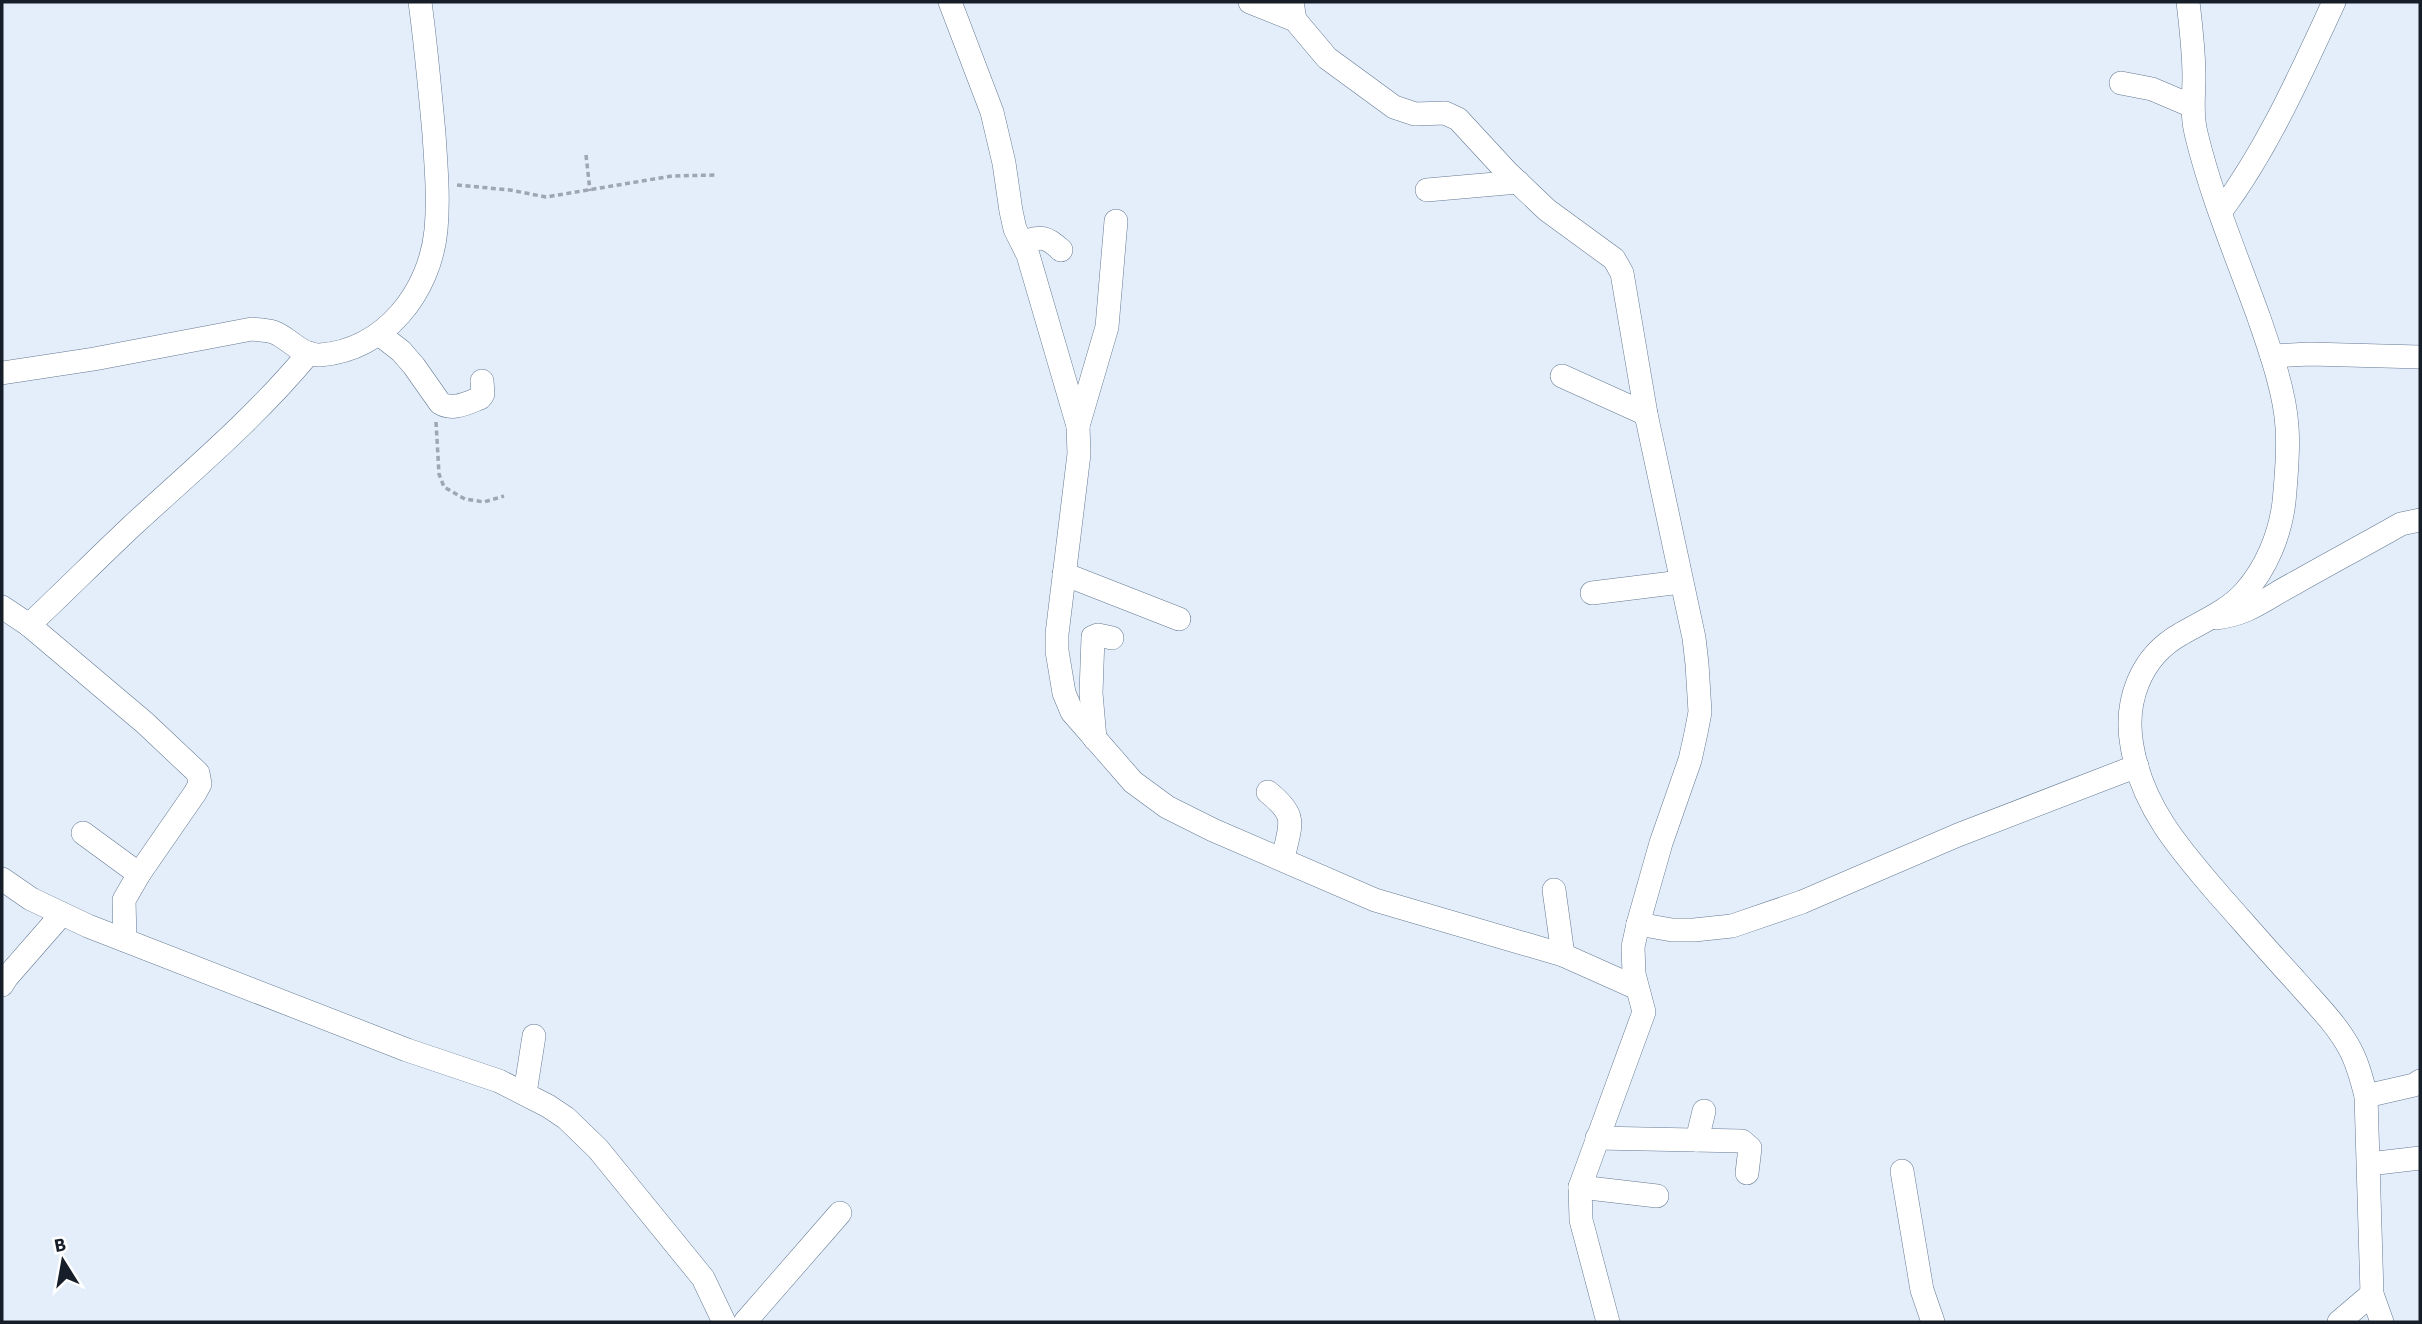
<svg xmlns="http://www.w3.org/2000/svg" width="2422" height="1324" font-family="'Source Sans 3',sans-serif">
	<rect width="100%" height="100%" fill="#e4eefa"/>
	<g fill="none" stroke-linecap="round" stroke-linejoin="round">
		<g stroke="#637993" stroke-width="24">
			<g id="minor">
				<path d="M950 2 992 112 1004 163 1011 211 1015 229 1028 255 1078 426 1079 454 1057 634V651L1064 693 1072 712 1133 782 1167 807 1213 830 1375 900 1563 955 1637 988"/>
				<path d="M1250 2 1295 20"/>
				<path d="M1292 2 1295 20 1327 58 1394 107 1415 114 1445 113 1458 119 1507 172 1547 210 1614 259 1622 273 1646 414 1694 638 1697 664 1700 712 1696 733 1690 760 1661 843 1638 924 1633 947 1634 974 1644 1012 1580 1187 1581 1220 1608 1322"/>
				<path d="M2188 2C2191 27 2194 52 2194 77 2194 96 2191 114 2196 133 2211 196 2237 257 2259 318 2270 350 2285 392 2287 427 2289 449 2286 480 2284 502 2280 535 2266 569 2244 593 2226 612 2203 621 2181 634 2140 657 2124 702 2132 746 2142 807 2181 851 2220 896 2245 924 2269 952 2295 980 2314 1002 2336 1023 2350 1049 2358 1064 2362 1080 2366 1096L2372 1294 2382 1322"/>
				<path d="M2121 83 2152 89 2192 106"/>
				<path d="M1427 190 1518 182"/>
				<path d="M2221 211C2268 148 2301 73 2334 2"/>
				<path d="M1022 242C1042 237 1045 235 1061 250"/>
				<path d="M379 334 401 351 414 366 440 403C453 411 467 403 480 398L483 394 482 381"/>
				<path d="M2272 356 2310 354 2420 357"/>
				<path d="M2 373 94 359 252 329C259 330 266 330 273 332 289 337 300 356 320 355 385 350 430 292 436 230 439 198 436 166 434 134 430 90 426 46 420 2"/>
				<path d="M1562 376 1646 414"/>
				<path d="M1078 426 1107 327 1116 221"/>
				<path d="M1064 574 1179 619"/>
				<path d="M1592 593 1681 582"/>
				<path d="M2 607 29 625 145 723 198 773 200 784 195 793 139 874 124 900 125 940"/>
				<path d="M2216 618C2250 614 2266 598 2295 583 2330 563 2366 544 2401 524L2420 520"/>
				<path d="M29 625C64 592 98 558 133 525 194 469 256 417 309 353"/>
				<path d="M1095 739 1091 693 1093 637 1098 635 1112 638"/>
				<path d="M1268 792C1299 817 1290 824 1283 859"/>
				<path d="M83 833 139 874"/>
				<path d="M2 879 31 899 88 926 407 1050 499 1081 548 1106 566 1118 598 1149 703 1278 724 1322"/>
				<path d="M1554 890 1563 955"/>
				<path d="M1638 924 1672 930H1694L1732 926 1802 902 1958 835 2137 766"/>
				<path d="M2 985 7 977 62 914"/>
				<path d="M525 1093 534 1036"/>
				<path d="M2366 1096 2414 1085 2420 1081"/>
				<path d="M1597 1138 1742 1141 1750 1148 1747 1173"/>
				<path d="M1697 1140 1704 1111"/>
				<path d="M2369 1164 2420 1158"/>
				<path d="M1902 1171 1922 1290 1933 1322"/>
				<path d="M1580 1187 1657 1196"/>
				<path d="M745 1322 840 1213"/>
				<path d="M2339 1322 2372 1294"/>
			</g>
		</g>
		<g stroke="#9da6b2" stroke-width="3.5" stroke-dasharray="5 3.5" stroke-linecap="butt">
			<path d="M586 155 590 191"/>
			<path d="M457 185 510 190 546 197 672 176 716 175"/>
			<path d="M436 422 439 474 444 487 465 499 484 502 504 496"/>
		</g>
		<use href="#minor" stroke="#fff" stroke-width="23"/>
	</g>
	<rect width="2422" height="1324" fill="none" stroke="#161e29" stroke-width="7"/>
	<g transform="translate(63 1261) rotate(349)" stroke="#ffffff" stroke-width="5" paint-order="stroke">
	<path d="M0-5L12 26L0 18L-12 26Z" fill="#161e29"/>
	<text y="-10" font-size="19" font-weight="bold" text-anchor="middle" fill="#161e29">B</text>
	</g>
</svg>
